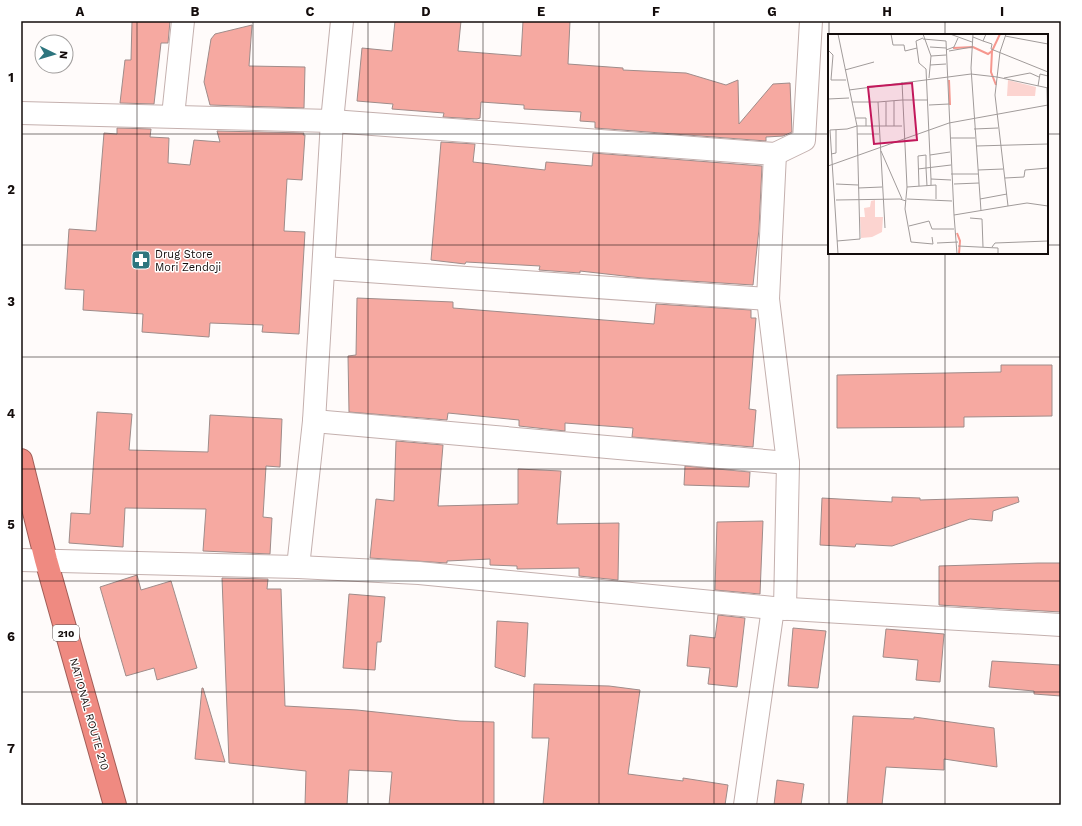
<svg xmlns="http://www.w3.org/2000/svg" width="1082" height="826" font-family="'Work Sans',sans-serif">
	<rect width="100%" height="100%" fill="#fffbfa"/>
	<g fill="#f6a9a1" stroke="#9f8c8a">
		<path d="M132 21H170L168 43H161L154 104 120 103 125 60H131Z"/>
		<path d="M395 21H461L458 51 521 56 523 21H570L568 64 623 68V70L686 73 726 85 738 80 739 124 773 84 790 83 792 132 783 136 766 137V141L595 128V122L580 121 581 112 524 109V105L481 102 480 118 477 119 443 117 444 113 392 109 393 104 357 101 362 48 392 51Z"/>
		<path d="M252 25 249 66 305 67 304 108 210 105 204 82 211 39 215 34Z"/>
		<path d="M117 128 151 129 150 137 169 138 168 163 190 165 194 140 220 142 217 131 304 133 303 135H305L302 180 287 179 284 231 305 232 299 334 262 332 263 325 210 323 209 337 142 332 143 314 83 310 84 290 65 289 69 229 96 231 104 133 117 134Z"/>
		<path d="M441 142 475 144 473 162 545 170 546 162 592 166 593 153 762 166 759 229 753 285 642 278 580 271V273L539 270 540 266 466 262 465 264 431 260Z"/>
		<path d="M357 298 453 302V308L654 324 656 304 751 310V318H756L749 409 756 410 753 447 632 437 633 428 565 423V431L519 426V420L448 413 447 420 349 412 348 356 356 355Z"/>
		<path d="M1001 365H1052V416L964 417V427L837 428V375L1001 372Z"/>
		<path d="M97 412 132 414 129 450 208 452 210 415 282 419 280 467 266 466 263 517 272 518 270 554 203 551 206 509 125 508 123 547 69 543 71 513 90 514Z"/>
		<path d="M396 441 443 445 438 506 518 504V469L561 471 557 524 619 523 618 580 579 576V568L517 569V566L490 565V559L447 561V563L370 558 376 499 394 501Z"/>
		<path d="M685 466 750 472 749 487 684 485Z"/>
		<path d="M892 497 920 498V500L1018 497 1019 502 993 511 992 521 970 519 892 546 856 544 855 547 820 545 822 498 892 502Z"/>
		<path d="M763 521 760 594 715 590 717 522Z"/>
		<path d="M1038 563H1061V612L939 605V566Z"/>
		<path d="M137 575 141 590 171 581 197 668 157 680 154 668 126 676 100 587Z"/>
		<path d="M222 578 268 579 267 589H281L285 706 357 710 460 721 494 722V805H389L392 772 349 770 347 805H305L306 771 229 763Z"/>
		<path d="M349 594 385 597 381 642H377L375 670 343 668Z"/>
		<path d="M718 615 745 618 737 687 708 684 710 668 687 666 690 635 715 638Z"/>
		<path d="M497 621 528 623 525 677 495 667Z"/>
		<path d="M793 628 826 631 818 688 788 686Z"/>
		<path d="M886 629 944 634 940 682 916 680 918 660 883 657Z"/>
		<path d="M992 661 1061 665V696L1034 694V691L989 687Z"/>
		<path d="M534 684 609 686 640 690 628 774 683 781V778L728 785 725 805H543L549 738H532Z"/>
		<path d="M202 688H203L225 762 195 759Z"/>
		<path d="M853 716 914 719V717L994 728 997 767 944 759V770L886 767 882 805H847Z"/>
		<path d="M777 780 804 784 801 805H774Z"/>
	</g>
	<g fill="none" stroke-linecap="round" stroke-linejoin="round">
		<g stroke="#c4b0ae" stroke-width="24">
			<g id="street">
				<path d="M21 113 332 121 775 154 768 299 788 463 785 609"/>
				<path d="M173 116 183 21"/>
				<path d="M775 154 804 140 811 21"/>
				<path d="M324 268 768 299"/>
				<path d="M314 421 788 463"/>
				<path d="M21 560 298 567 419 573 773 608 1061 625"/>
				<path d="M298 567 314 421 332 121 342 21"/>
				<path d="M745 805 773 608"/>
			</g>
		</g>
		<g stroke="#a25e58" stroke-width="24">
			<path id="highway" d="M21 460 46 560 115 805"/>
		</g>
		<use href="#street" stroke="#fff" stroke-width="22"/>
		<use href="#highway" stroke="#ef8a81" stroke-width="22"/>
	</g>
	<path fill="none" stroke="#130c0b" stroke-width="1" stroke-opacity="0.55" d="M137 21V805M253 21V805M368 21V805M483 21V805M599 21V805M714 21V805M829 21V35M945 21V35M21 134H829M1047 134H1061M21 245H829M1047 245H1061M829 253V805M945 253V805M21 357H1061M21 469H1061M21 581H1061M21 692H1061"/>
	<defs>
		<g id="pharmacy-square" transform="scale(1)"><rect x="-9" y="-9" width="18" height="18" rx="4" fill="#2d757e" stroke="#fff"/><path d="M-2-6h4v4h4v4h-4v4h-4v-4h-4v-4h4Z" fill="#fff"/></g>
	</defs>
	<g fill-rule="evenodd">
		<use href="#pharmacy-square" x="141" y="260"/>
	</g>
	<g text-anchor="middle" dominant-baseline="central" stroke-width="3" stroke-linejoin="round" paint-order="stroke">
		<rect fill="#fff" stroke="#5a5554" stroke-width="1" x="53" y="625" width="26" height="16" rx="3"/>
		<g font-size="10" font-weight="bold" fill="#130c0b">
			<text x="66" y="633">210</text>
		</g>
		<g font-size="11" fill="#130c0b" stroke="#fff" text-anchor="start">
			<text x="155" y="254">Drug Store<tspan x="155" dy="13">Mori Zendoji</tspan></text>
		</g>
		<g font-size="11" fill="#130c0b" stroke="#fff">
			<text transform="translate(89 714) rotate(74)">NATIONAL ROUTE 210</text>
		</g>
	</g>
	<g transform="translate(828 34)">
		<rect width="220" height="220" fill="#fffbfa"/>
		<path d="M180 46 208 53 207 62H179ZM47 166V183H55L54 198 44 203 33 204 32 183H37L36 174 42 173 43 167Z" fill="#fcd4d0"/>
		<path fill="none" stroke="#f6978e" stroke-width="2" d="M125 14 145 13 160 20 164 17 172 0M164 17 163 38 168 51M121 46 122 71M129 199 132 207 131 220"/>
		<path fill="none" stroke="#a19b9a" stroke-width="1" d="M63 0 65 11H76L77 17 89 14M95 0 103 22 101 44M122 0 144 8M145 0 143 34 153 177M177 2 220 10M145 3 155 7 158 0M95 4 88 7 91 29 98 35 103 145M95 5 118 7 126 181M155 7 164 10 163 15 220 38M102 13 118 14M0 16 5 21 3 46H18M118 16 126 13 130 4M121 17 144 13M103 22 118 21M102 31 118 30M17 36 46 28M176 44 202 39 211 43M74 48 79 153 77 175 83 208 105 210 104 203M210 52 212 40 220 42M219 54 220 100M21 56 143 40 169 43 220 54M0 65 21 64M74 66H100M24 68H50M58 68V92M101 71 121 70M28 84H38V92M66 92V67M146 95 170 94M29 100H51M123 104H147M148 112 220 110M53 117 74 165M3 120 8 119V96M102 121 122 118M0 132 121 89 220 71M90 135 98 134 99 152M150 136 175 135M123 140H150M177 144 196 143 197 136 220 134M8 150 30 151M126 150 151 149M103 151V145L123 146M91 152 90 122 98 121V134L123 131M79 153 108 151V165M30 154 54 153M79 165 124 167M152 165 179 160M8 166 72 165 78 167M180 172 199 169 220 172M142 184 154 185 155 213M81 192 101 187 104 195H126M57 194 50 68 74 66M9 207 32 205 29 92 10 0M109 209 130 208M130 212 170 214V220M164 213 167 209 220 207M10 220 2 96 19 95 29 92H74M129 220 126 181 180 172 167 61 172 18 178 0"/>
		<path fill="#c2185b" fill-opacity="0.15" stroke="#c2185b" stroke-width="2" d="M84 49 89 106 46 110 40 53Z"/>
		<rect width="220" height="220" fill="none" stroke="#130c0b" stroke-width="2"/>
	</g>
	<rect width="1082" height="826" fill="none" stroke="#ffffff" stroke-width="44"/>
	<g transform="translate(54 54) rotate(95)"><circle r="19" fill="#ffffff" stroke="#a19e9d"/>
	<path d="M0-3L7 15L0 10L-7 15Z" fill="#2d757e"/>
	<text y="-6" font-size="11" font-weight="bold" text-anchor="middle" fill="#130c0b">N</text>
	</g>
	<rect x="22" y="22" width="1038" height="782" fill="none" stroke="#130c0b" stroke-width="1.5"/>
	<g font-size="13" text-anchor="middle" font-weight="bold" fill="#130c0b">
		<text x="80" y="16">A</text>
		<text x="195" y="16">B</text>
		<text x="310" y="16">C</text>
		<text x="426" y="16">D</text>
		<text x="541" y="16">E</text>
		<text x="656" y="16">F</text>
		<text x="772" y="16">G</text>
		<text x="887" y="16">H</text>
		<text x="1002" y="16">I</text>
		<text x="11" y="82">1</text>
		<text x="11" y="194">2</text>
		<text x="11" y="306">3</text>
		<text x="11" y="418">4</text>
		<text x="11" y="529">5</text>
		<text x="11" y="641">6</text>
		<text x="11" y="753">7</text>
	</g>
</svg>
